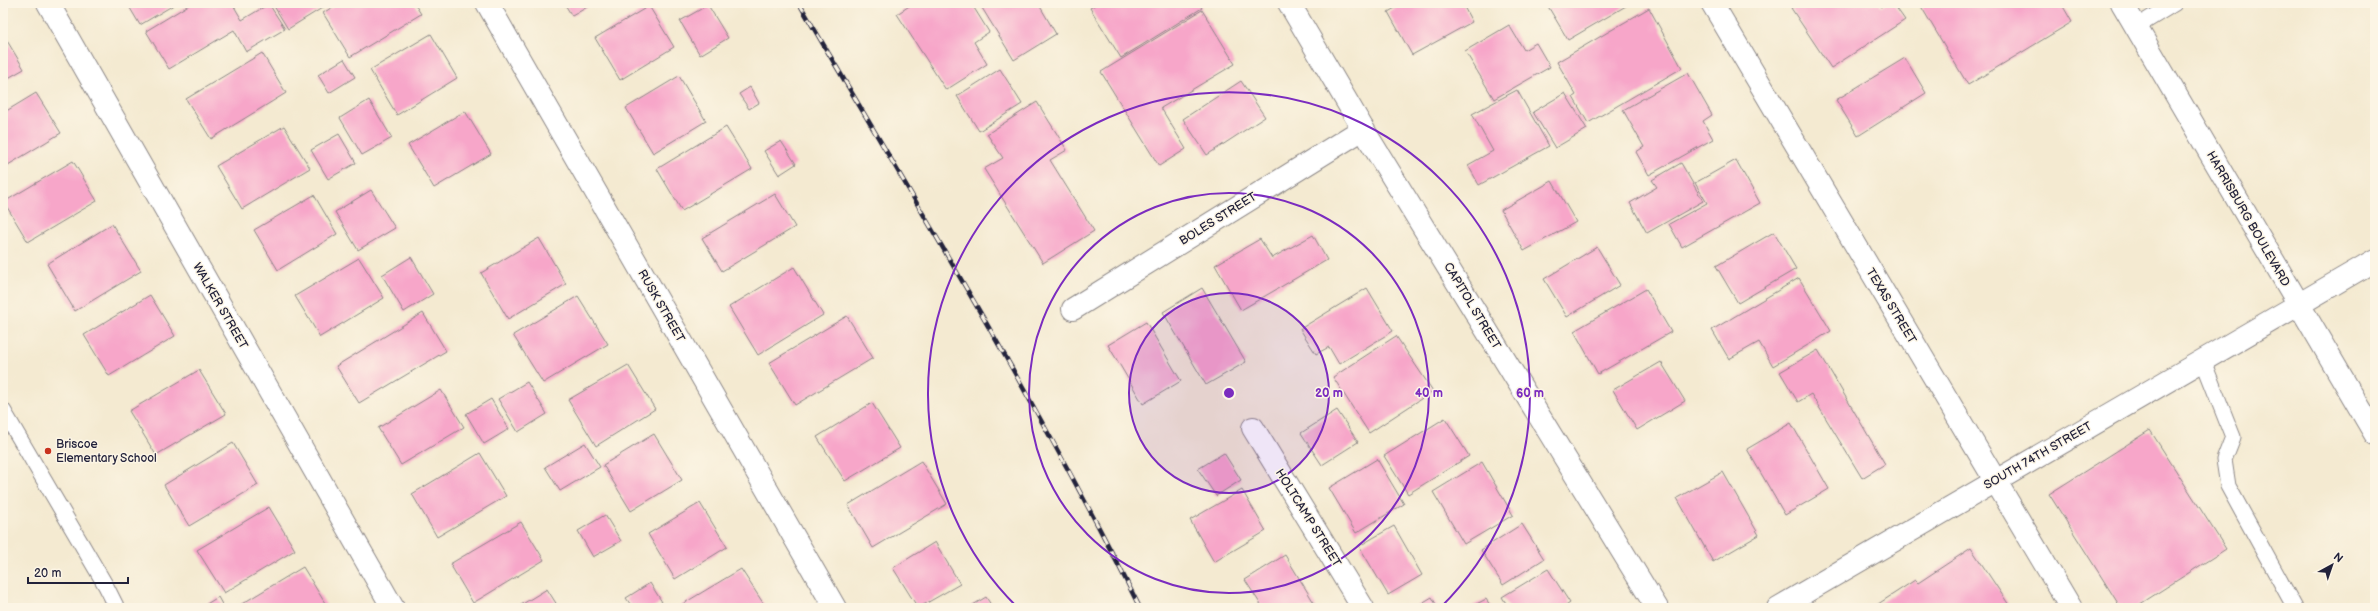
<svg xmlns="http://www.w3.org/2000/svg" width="2378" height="611" font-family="'Balsamiq Sans',sans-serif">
	<rect width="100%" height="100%" fill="#fcf5e5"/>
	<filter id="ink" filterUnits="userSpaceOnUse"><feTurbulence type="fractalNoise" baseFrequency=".025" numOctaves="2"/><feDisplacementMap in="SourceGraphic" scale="8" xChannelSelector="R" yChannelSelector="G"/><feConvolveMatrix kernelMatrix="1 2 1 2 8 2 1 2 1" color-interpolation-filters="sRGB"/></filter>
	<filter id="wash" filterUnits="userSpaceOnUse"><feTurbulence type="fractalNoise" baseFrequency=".012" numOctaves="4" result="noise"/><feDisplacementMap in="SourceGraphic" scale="16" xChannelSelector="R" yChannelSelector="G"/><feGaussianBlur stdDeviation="0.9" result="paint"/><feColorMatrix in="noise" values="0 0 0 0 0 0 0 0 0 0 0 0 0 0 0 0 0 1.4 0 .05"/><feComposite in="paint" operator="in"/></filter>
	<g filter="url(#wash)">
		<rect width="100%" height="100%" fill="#f4ead1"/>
		<g id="blocks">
			<g fill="#f7a6c9">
				<path d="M127 3H177L140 25Z"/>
				<path d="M192 3H232L242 20 269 4 285 29 246 52 234 30 169 69 146 31Z"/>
				<path d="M272 3H326L327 5 288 29Z"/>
				<path d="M339 3H414L421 14 350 57 323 13Z"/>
				<path d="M564 3H594L572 16Z"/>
				<path d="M914 3H971L989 32 974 42 987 64 946 90 897 14Z"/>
				<path d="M979 3H1038L1056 34 1014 60Z"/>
				<path d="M1098 3H1199L1202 8 1121 58 1090 8Z"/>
				<path d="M1404 3H1462L1472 22 1412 55 1388 12Z"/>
				<path d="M1546 3H1631L1568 40Z"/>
				<path d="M1799 3H1879L1881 7 1887 3H1893L1905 20 1831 68 1791 8Z"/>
				<path d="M1919 3H2061L2072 22 1968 85Z"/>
				<path d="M708 5 728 38 700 55 680 21Z"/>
				<path d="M649 6 674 47 620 80 595 38Z"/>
				<path d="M1649 8 1682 68 1588 123 1573 97 1576 95 1557 62Z"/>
				<path d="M1202 10 1235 64 1161 108 1186 149 1159 166 1101 72Z"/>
				<path d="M1509 25 1524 50 1536 43 1550 67 1494 99 1465 51Z"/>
				<path d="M3 34 24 69 3 81Z"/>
				<path d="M431 34 457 78 397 115 370 70Z"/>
				<path d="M262 53 286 93 211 139 186 99Z"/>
				<path d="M1905 58 1926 93 1858 136 1836 100Z"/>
				<path d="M344 59 355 77 329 93 318 75Z"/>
				<path d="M1000 69 1022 104 979 131 957 96Z"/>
				<path d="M1688 73 1712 115 1703 121 1713 139 1649 175 1636 152 1644 147 1623 110Z"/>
				<path d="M679 76 706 121 653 153 626 108Z"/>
				<path d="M1241 81 1265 117 1207 155 1183 119Z"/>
				<path d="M750 87 759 103 749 109 739 94Z"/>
				<path d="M1517 90 1549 146 1479 185 1468 165 1493 151 1472 114Z"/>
				<path d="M36 93 61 133 3 168V113Z"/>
				<path d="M1565 93 1587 129 1555 148 1533 112Z"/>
				<path d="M369 100 392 138 362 155 340 118Z"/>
				<path d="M1037 102 1067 150 1050 160 1094 231 1043 263 984 169 1003 158 987 134Z"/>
				<path d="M465 111 491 154 434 188 408 145Z"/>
				<path d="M284 126 310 168 242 209 216 166Z"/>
				<path d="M726 127 752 169 682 211 657 169Z"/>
				<path d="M339 134 356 163 328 179 311 150Z"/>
				<path d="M781 141 796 164 779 175 764 151Z"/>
				<path d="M1736 160 1760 203 1682 247 1669 224 1707 203 1695 183Z"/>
				<path d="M73 161 97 201 28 242 4 202Z"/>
				<path d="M1681 163 1703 201 1647 233 1630 203 1657 187 1652 180Z"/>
				<path d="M1552 181 1576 222 1524 251 1501 210Z"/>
				<path d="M371 190 395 228 358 250 335 212Z"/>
				<path d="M775 194 795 227 722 271 702 238Z"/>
				<path d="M314 195 337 234 278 270 254 230Z"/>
				<path d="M112 224 141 271 75 311 47 264Z"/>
				<path d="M1774 232 1796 269 1738 303 1716 266Z"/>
				<path d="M1313 235 1327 260 1241 310 1215 265 1260 239 1272 258Z"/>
				<path d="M539 238 566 284 508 319 481 273Z"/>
				<path d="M1597 247 1620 285 1567 317 1544 279Z"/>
				<path d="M411 257 433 294 404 312 382 275Z"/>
				<path d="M359 258 384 298 320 337 295 296Z"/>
				<path d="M794 267 823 315 758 355 729 307Z"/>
				<path d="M1799 278 1831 331 1773 366 1759 342 1729 359 1712 330Z"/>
				<path d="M1202 288 1246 362 1206 385 1163 312Z"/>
				<path d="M1367 288 1393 331 1339 364 1329 347 1316 354 1300 329Z"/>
				<path d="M1646 289 1671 332 1598 374 1574 331Z"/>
				<path d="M150 295 175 336 109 376 84 335Z"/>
				<path d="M578 296 608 344 543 383 513 335Z"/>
				<path d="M423 313 446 351 359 403 336 366Z"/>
				<path d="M847 316 873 358 795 405 769 363Z"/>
				<path d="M1146 322 1181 381 1143 404 1108 345Z"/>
				<path d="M1396 336 1433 391 1369 433 1333 377Z"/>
				<path d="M1818 350 1885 464 1862 478 1811 394 1798 402 1780 372Z"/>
				<path d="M1661 362 1685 401 1637 430 1613 390Z"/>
				<path d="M628 365 655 409 596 446 568 400Z"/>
				<path d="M199 370 226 414 156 455 129 411Z"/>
				<path d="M527 382 547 414 518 432 498 399Z"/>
				<path d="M441 390 464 427 401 465 378 428Z"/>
				<path d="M491 399 509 429 484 444 466 414Z"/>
				<path d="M872 403 900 448 845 481 817 437Z"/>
				<path d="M1337 410 1358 442 1322 465 1301 433Z"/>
				<path d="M1445 418 1469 456 1408 494 1384 456Z"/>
				<path d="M1791 423 1829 489 1785 515 1747 449Z"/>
				<path d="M2150 430 2226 549 2134 608H2121L2049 494Z"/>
				<path d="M654 434 682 480 631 511 603 465Z"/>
				<path d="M233 443 258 485 189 526 164 485Z"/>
				<path d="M585 443 600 467 560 491 545 467Z"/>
				<path d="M480 453 506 496 437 537 412 494Z"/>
				<path d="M1224 453 1241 480 1216 496 1198 469Z"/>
				<path d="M1377 459 1404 504 1356 533 1329 488Z"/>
				<path d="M921 461 947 504 873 548 848 505Z"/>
				<path d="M1482 462 1513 515 1464 544 1433 492Z"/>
				<path d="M1723 472 1759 535 1713 562 1677 498Z"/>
				<path d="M1242 490 1266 531 1214 562 1190 520Z"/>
				<path d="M700 503 727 547 675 579 648 534Z"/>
				<path d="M269 507 295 550 224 593 197 550Z"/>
				<path d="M605 515 621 541 593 557 578 531Z"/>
				<path d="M521 522 544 560 473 603 450 564Z"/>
				<path d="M1522 524 1544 559 1503 585 1481 550Z"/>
				<path d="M1394 526 1422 575 1388 595 1359 546Z"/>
				<path d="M935 542 960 584 918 608 893 568Z"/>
				<path d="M1971 548 2011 608H1877L1875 606 1915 580 1918 583Z"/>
				<path d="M1285 555 1316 606 1313 608H1263L1245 580Z"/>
				<path d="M303 567 328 608H235Z"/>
				<path d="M741 569 765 606 762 608H676Z"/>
				<path d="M1548 569 1570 603 1563 608H1509L1502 597Z"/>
				<path d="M650 583 662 602 652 608H633L626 598Z"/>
				<path d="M547 589 559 608H516Z"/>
				<path d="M218 597 224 608H200Z"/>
				<path d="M986 597 993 608H968Z"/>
				<path d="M1432 597 1438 608H1418L1417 606Z"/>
				<path d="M1486 599 1492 608H1469Z"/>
			</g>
		</g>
	</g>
	<g filter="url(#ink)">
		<use href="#blocks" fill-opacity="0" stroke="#8b8686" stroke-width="1"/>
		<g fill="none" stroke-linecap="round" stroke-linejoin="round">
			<g stroke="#8b8686" stroke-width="17">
				<g id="lane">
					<path d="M2136 27 2175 3"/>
					<path d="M2203 361 2233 437 2224 460 2228 486 2295 608"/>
					<path d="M3 410 106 586 117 608"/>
				</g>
			</g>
			<g stroke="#8b8686" stroke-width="24">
				<g id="street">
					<path d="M48 3 393 608"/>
					<path d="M487 3 835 608"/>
					<path d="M1289 3 1363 129 1657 608"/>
					<path d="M1712 3 2071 608"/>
					<path d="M1073 309 1363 129"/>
					<path d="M1253 428 1363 608"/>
					<path d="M1778 608 2375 260"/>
				</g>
			</g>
			<g stroke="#8b8686" stroke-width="24">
				<path id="secondary" d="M2122 3 2375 434"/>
			</g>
			<use href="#lane" stroke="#fff" stroke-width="15"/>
			<use href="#street" stroke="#fff" stroke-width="22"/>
			<use href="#secondary" stroke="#fff" stroke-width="22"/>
			<g stroke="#22223b" stroke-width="4.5">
				<path id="rail" d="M799 3C916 203 1037 401 1140 608"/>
			</g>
			<use href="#rail" stroke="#fcf5e5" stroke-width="3" stroke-dasharray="9" stroke-linecap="butt"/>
		</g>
	</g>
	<circle cx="1229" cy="393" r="100" fill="#7b2cbf" fill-opacity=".12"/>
	<g fill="none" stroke="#7b2cbf" stroke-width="2">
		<circle cx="1229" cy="393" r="100"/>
		<circle cx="1229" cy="393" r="200"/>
		<path d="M1018 608A301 301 0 1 1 1440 608"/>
	</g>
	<circle fill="#c8321e" stroke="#fcf5e5" stroke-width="1.5" cx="48" cy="451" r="4"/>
	<g text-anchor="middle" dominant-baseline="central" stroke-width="3" stroke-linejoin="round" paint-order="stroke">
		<g font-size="12" fill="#22223b" stroke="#fcf5e5">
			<text transform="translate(1218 219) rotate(-32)">BOLES STREET</text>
			<text transform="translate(2248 219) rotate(60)">HARRISBURG BOULEVARD</text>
			<text transform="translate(220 306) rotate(60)">WALKER STREET</text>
			<text transform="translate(661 306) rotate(60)">RUSK STREET</text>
			<text transform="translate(1472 306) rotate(59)">CAPITOL STREET</text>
			<text transform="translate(1891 306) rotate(59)">TEXAS STREET</text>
			<text transform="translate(2038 456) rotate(-30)">SOUTH 74TH STREET</text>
			<text transform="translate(1308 518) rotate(58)">HOLTCAMP STREET</text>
		</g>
		<g font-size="12" fill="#22223b" stroke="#fcf5e5" text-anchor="start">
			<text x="56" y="444">Briscoe<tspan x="56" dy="14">Elementary School</tspan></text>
		</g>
	</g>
	<circle cx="1229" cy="393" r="6" fill="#7b2cbf" stroke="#fcf5e5" stroke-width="2"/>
	<g font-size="12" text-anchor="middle" font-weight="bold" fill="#7b2cbf" stroke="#fcf5e5" stroke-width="3" stroke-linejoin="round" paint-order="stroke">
		<text x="1329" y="397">20 m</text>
		<text x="1429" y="397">40 m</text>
		<text x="1530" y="397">60 m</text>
	</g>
	<rect width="2378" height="611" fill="none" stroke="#fcf5e5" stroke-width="16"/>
	<g transform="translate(2332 565) rotate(40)" stroke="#fcf5e5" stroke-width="3" paint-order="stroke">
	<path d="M0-3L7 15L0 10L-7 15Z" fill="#22223b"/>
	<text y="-6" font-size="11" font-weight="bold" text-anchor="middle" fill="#22223b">N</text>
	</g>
	<path d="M28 577v6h100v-6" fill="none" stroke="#22223b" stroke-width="2"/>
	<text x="34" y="577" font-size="12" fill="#22223b" stroke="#fcf5e5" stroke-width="3" paint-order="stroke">20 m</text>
</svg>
